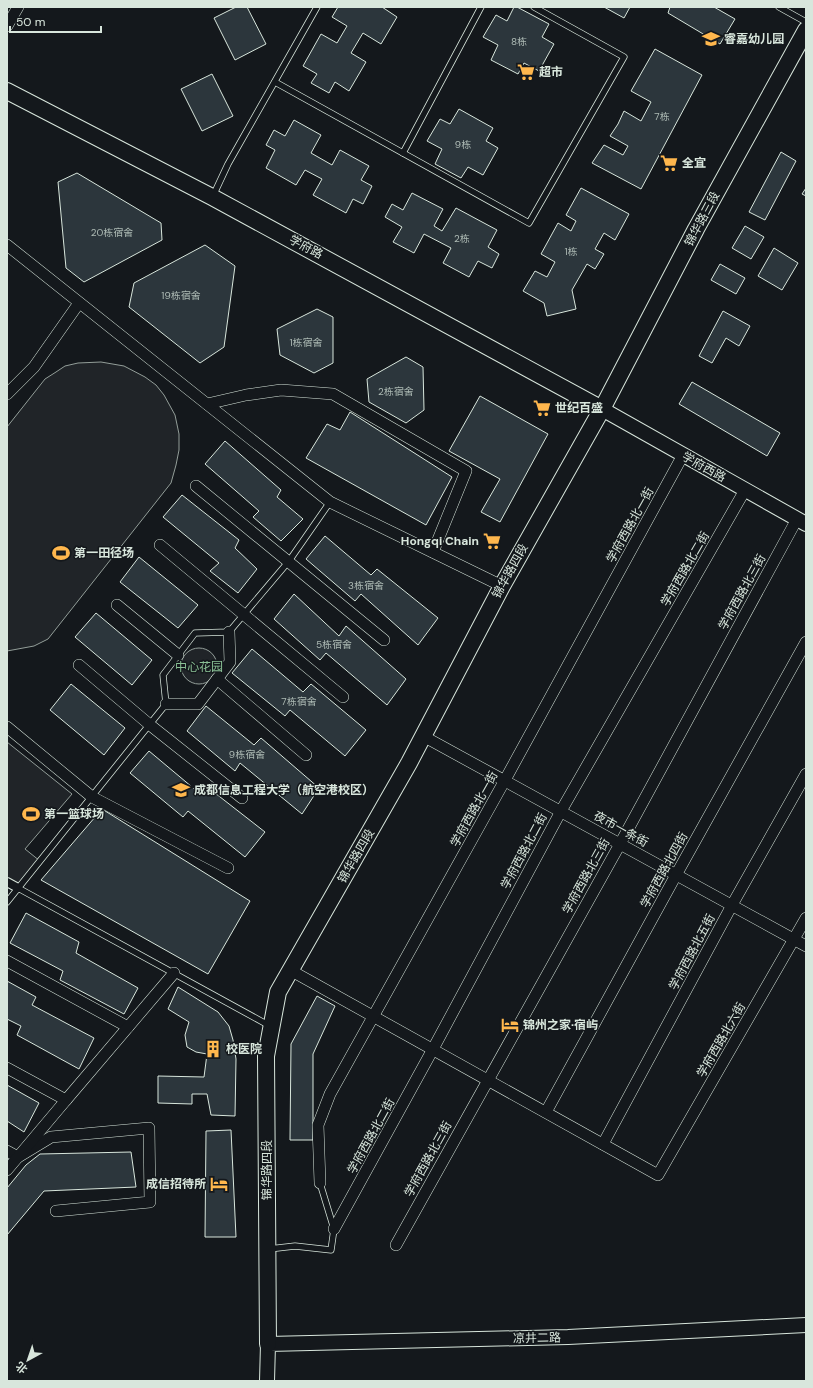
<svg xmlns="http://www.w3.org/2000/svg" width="813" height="1388" font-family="'DM Sans','Noto Sans SC',sans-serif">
	<rect width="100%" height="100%" fill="#14181c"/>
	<g fill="#202428" stroke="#939e99">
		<path d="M101 362 124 366 145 377 156 385 164 395 175 415 179 434V450L176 465 171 483 48 639 34 646 7 651V427L45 379 56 372 65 366 78 363Z"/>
		<circle cx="199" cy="666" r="18"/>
		<path d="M7 742 72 794 25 849 40 861 18 888 7 882Z"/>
	</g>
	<g fill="#2c363c" stroke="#d8e6dc">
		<path d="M236 7H247L266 44 235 60 214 18Z"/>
		<path d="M338 7H382L397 17 381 44 363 33 351 53 366 62 349 91 335 82 329 93 311 83 317 74 303 66 321 34 337 43 347 26 332 17Z"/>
		<path d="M514 7H517L549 24 542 37 554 44 539 71 524 63 518 74 491 60 498 45 483 37 496 15 507 21Z"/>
		<path d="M604 7H630L624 18Z"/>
		<path d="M670 7H714L735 19 720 44 668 13Z"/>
		<path d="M655 49 702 75 641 189 592 163 604 145 623 155 628 146 610 136 618 124 624 111 641 121 651 102 631 91Z"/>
		<path d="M212 74 233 116 202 131 181 89Z"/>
		<path d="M459 109 493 128 486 141 498 148 483 175 468 167 461 178 435 164 442 149 427 141 440 119 450 124Z"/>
		<path d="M294 120 321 135 311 153 332 165 340 150 369 166 361 180 372 186 363 204 353 199 346 213 313 195 322 179 305 170 296 185 266 168 275 150 266 145 274 130 285 136Z"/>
		<path d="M781 152 796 161 765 220 749 212Z"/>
		<path d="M77 173 161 223 162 240 84 282 66 268 58 182Z"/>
		<path d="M581 188 629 214 615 240 604 233 595 249 604 254 595 269 587 264 572 290 576 309 547 316 544 303 523 291 535 271 547 277 555 262 541 254 558 223 571 231 576 221 566 215Z"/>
		<path d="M806 188V196L802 194Z"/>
		<path d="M412 193 443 209 434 226 442 231 456 208 497 230 488 247 499 254 492 268 478 261 469 277 443 263 451 248 424 234 414 253 393 242 402 227 385 217 392 204 403 210Z"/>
		<path d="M745 226 764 237 751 259 732 248Z"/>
		<path d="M205 245 235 266 224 347 200 363 129 307 134 283Z"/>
		<path d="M774 248 798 263 782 290 758 276Z"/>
		<path d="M720 264 745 278 736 294 711 280Z"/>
		<path d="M317 309 333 317V363L314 373 280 355 277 329Z"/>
		<path d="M723 311 750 326 739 346 726 338 712 363 699 356Z"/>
		<path d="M406 357 423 367 424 410 406 423 369 402 367 379Z"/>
		<path d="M692 382 780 433 767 456 679 404Z"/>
		<path d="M480 396 548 434 500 522 481 512 500 479 449 451Z"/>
		<path d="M350 412 452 477 426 525 306 458 327 424 340 430Z"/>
		<path d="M225 441 281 490 277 497 303 519 281 541 253 517 259 511 205 464Z"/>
		<path d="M182 495 239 540 235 548 257 569 238 593 210 571 219 563 163 517Z"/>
		<path d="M325 536 371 575 377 569 438 618 418 645 361 594 355 601 306 559Z"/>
		<path d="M139 557 198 605 178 628 120 582Z"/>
		<path d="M294 594 339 636 346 626 406 679 387 705 326 653 320 660 274 619Z"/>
		<path d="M96 613 152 660 132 685 75 637Z"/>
		<path d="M252 649 303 692 311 684 366 730 345 756 290 710 285 716 232 673Z"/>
		<path d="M71 684 125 728 104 755 50 710Z"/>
		<path d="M206 706 254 745 261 738 319 788 302 814 240 763 235 771 187 731Z"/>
		<path d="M149 751 198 792 206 786 265 832 245 857 188 811 183 817 130 773Z"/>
		<path d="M102 809 250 901 208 974 41 880Z"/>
		<path d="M26 913 79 942 76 953 138 988 124 1014 60 980 63 971 10 943Z"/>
		<path d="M7 981 36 997 32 1005 94 1038 79 1069 17 1035 21 1026 7 1019Z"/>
		<path d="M178 987 218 1012 229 1026 233 1040 236 1059 235 1116 211 1115 207 1094H192V1104L158 1103V1076L204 1077 207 1054 196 1052 187 1047 185 1035 189 1022 168 1009Z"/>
		<path d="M317 996 335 1006 313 1054V1140H290L291 1044Z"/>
		<path d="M7 1085 39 1103 24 1132 7 1121Z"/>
		<path d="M231 1130 236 1237H205L206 1131Z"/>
		<path d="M131 1152 136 1187 44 1191 7 1235V1188L26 1165 40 1154Z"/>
	</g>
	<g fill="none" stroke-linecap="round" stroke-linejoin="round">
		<g stroke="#d8e6dc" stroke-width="7">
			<g id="service">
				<path d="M779 7 806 22"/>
				<path d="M275 82 529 223 624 57 534 7"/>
				<path d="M403 153 481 7"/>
				<path d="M213 196 228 164 317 7"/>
				<path d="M18 888 270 1026"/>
				<path d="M7 902 166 704 163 675 195 633 229 632 289 561 330 502"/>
				<path d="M269 1249 295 1246 331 1250 334 1229 320 1183"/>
			</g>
		</g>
		<g stroke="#d8e6dc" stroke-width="10">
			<path id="pedestrian" d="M7 882 18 888"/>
		</g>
		<g stroke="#d8e6dc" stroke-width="12">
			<g id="minor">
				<path d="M7 26 18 7"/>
				<path d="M7 245 330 502 502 586"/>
				<path d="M7 394 34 367 79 303"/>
				<path d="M207 404 246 395 281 390 333 394 466 471 433 552"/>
				<path d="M196 486 384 640"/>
				<path d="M160 545 343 697"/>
				<path d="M117 605 178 655"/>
				<path d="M79 665 150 725 242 798"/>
				<path d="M217 679 306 755"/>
				<path d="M166 704H198L230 662 229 632"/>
				<path d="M7 727 92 797 228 868"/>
				<path d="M423 736 806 946"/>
				<path d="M7 961 128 1027"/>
				<path d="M290 970 658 1175 806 918"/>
				<path d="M7 1068 66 1100 174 973"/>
				<path d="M546 1112 676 875 806 642"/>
				<path d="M603 1144 732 905 806 774"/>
				<path d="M7 1151 18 1157 51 1137 149 1128 150 1202 56 1211"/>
				<path d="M7 1170 66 1100"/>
				<path d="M320 1183 318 1125 330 1094 505 780 683 455"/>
				<path d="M334 1229 433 1049 561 811 745 490"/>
				<path d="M396 1245 620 844 797 519"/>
			</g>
		</g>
		<g stroke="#d8e6dc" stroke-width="16">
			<g id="tertiary">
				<path d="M602 409 806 524"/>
				<path d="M267 1381 268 1344 568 1337 806 1325"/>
			</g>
		</g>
		<g stroke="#d8e6dc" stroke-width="18">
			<g id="secondary">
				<path d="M7 91 212 197 602 409"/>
				<path d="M268 1344 266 1056 278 992 409 763 502 586 602 409 696 229 806 30"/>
			</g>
		</g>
		<use href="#service" stroke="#14181c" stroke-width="5.5"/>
		<use href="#pedestrian" stroke="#14181c" stroke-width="8"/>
		<use href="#minor" stroke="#14181c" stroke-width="11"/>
		<use href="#tertiary" stroke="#14181c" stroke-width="14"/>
		<use href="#secondary" stroke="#14181c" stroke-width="16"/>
	</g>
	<defs>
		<g id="school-bare" transform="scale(1.38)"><path d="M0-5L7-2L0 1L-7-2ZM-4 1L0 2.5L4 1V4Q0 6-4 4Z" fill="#ffb74d" stroke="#14181c" stroke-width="2.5" paint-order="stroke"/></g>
		<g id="supermarket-bare" transform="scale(1.38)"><path d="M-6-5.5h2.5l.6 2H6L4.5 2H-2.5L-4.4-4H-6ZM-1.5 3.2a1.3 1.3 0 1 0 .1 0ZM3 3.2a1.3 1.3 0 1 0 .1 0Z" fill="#ffb74d" stroke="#14181c" stroke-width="2.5" paint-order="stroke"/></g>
		<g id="stadium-bare" transform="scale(1.38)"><path d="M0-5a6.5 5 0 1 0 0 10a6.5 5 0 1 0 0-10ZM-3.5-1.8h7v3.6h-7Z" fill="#ffb74d" stroke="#14181c" stroke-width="2.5" paint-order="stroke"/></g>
		<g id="university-bare" transform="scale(1.38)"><path d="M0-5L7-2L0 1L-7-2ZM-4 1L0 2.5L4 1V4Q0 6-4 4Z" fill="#ffb74d" stroke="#14181c" stroke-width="2.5" paint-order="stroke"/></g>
		<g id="hotel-bare" transform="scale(1.38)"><path d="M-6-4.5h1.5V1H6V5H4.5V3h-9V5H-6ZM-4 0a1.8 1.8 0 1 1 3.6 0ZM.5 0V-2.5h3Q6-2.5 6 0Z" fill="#ffb74d" stroke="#14181c" stroke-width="2.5" paint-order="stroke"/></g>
		<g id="building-bare" transform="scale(1.38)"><path d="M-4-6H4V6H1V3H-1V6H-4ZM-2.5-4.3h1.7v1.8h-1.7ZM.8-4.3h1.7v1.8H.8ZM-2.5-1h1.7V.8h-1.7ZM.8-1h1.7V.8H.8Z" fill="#ffb74d" stroke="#14181c" stroke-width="2.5" paint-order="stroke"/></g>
	</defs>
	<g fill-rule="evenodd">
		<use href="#school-bare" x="711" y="39"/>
		<use href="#supermarket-bare" x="526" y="72"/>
		<use href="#supermarket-bare" x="669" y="163"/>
		<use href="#supermarket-bare" x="542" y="408"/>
		<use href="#supermarket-bare" x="492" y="541"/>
		<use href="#stadium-bare" x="61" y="553"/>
		<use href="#university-bare" x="181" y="790"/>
		<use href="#stadium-bare" x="31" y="814"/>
		<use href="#hotel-bare" x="510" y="1025"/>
		<use href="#building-bare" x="213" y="1049"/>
		<use href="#hotel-bare" x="219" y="1184"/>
	</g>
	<g text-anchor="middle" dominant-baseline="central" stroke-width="3" stroke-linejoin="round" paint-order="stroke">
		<g font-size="10" fill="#adbab4">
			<text x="519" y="41">8栋</text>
			<text x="662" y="116">7栋</text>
			<text x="463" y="144">9栋</text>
			<text x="112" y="232">20栋宿舍</text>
			<text x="462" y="238">2栋</text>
			<text x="571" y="251">1栋</text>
			<text x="181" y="295">19栋宿舍</text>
			<text x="306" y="342">1栋宿舍</text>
			<text x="396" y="391">2栋宿舍</text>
			<text x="366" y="585">3栋宿舍</text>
			<text x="334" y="644">5栋宿舍</text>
			<text x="299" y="701">7栋宿舍</text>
			<text x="247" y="754">9栋宿舍</text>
		</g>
		<g font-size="12" font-weight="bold" fill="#d8e6dc" stroke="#14181c" text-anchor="start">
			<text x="724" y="39">睿嘉幼儿园</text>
			<text x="539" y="72">超市</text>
			<text x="682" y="163">全宜</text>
			<text x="555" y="408">世纪百盛</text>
			<text x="479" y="541" text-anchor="end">Hongqi Chain</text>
			<text x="74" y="553">第一田径场</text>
			<text x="194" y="790">成都信息工程大学（航空港校区）</text>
			<text x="44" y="814">第一篮球场</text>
			<text x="523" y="1025">锦州之家·宿屿</text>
			<text x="226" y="1049">校医院</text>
			<text x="206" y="1184" text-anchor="end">成信招待所</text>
		</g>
		<g font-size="12" fill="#d8e6dc" stroke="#14181c">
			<text transform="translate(702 219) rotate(-62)">锦华路三段</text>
			<text transform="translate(306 247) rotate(28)">学府路</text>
			<text transform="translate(704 467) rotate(29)">学府西路</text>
			<text transform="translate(630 525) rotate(-61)">学府西路北一街</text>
			<text transform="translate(685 569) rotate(-60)">学府西路北二街</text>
			<text transform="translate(510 571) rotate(-61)">锦华路四段</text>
			<text transform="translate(742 592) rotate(-61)">学府西路北三街</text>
			<text transform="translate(474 809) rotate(-61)">学府西路北一街</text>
			<text transform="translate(621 829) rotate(29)">夜市一条街</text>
			<text transform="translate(524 851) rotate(-62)">学府西路北二街</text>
			<text transform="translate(356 856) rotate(-60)">锦华路四段</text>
			<text transform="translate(664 870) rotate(-61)">学府西路北四街</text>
			<text transform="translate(586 876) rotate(-61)">学府西路北三街</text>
			<text transform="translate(692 952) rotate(-62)">学府西路北五街</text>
			<text transform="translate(721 1040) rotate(-60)">学府西路北六街</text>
			<text transform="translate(371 1136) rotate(-61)">学府西路北二街</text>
			<text transform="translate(428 1159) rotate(-61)">学府西路北三街</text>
			<text transform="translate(267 1170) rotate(-90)">锦华路四段</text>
			<text transform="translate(537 1338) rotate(-1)">凉井二路</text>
		</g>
		<g font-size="12" fill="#8ac095" stroke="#14181c">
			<text x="199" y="667">中心花园</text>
		</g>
	</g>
	<rect width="813" height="1388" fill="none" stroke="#d8e6dc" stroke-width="16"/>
	<g transform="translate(28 1360) rotate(220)" stroke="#14181c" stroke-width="3" paint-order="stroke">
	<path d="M0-3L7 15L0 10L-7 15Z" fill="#d8e6dc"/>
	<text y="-6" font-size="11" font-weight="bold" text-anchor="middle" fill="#d8e6dc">北</text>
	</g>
	<path d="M10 26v6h91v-6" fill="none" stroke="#d8e6dc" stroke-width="2"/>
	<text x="16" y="26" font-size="12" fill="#d8e6dc" stroke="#14181c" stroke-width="3" paint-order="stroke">50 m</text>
</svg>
